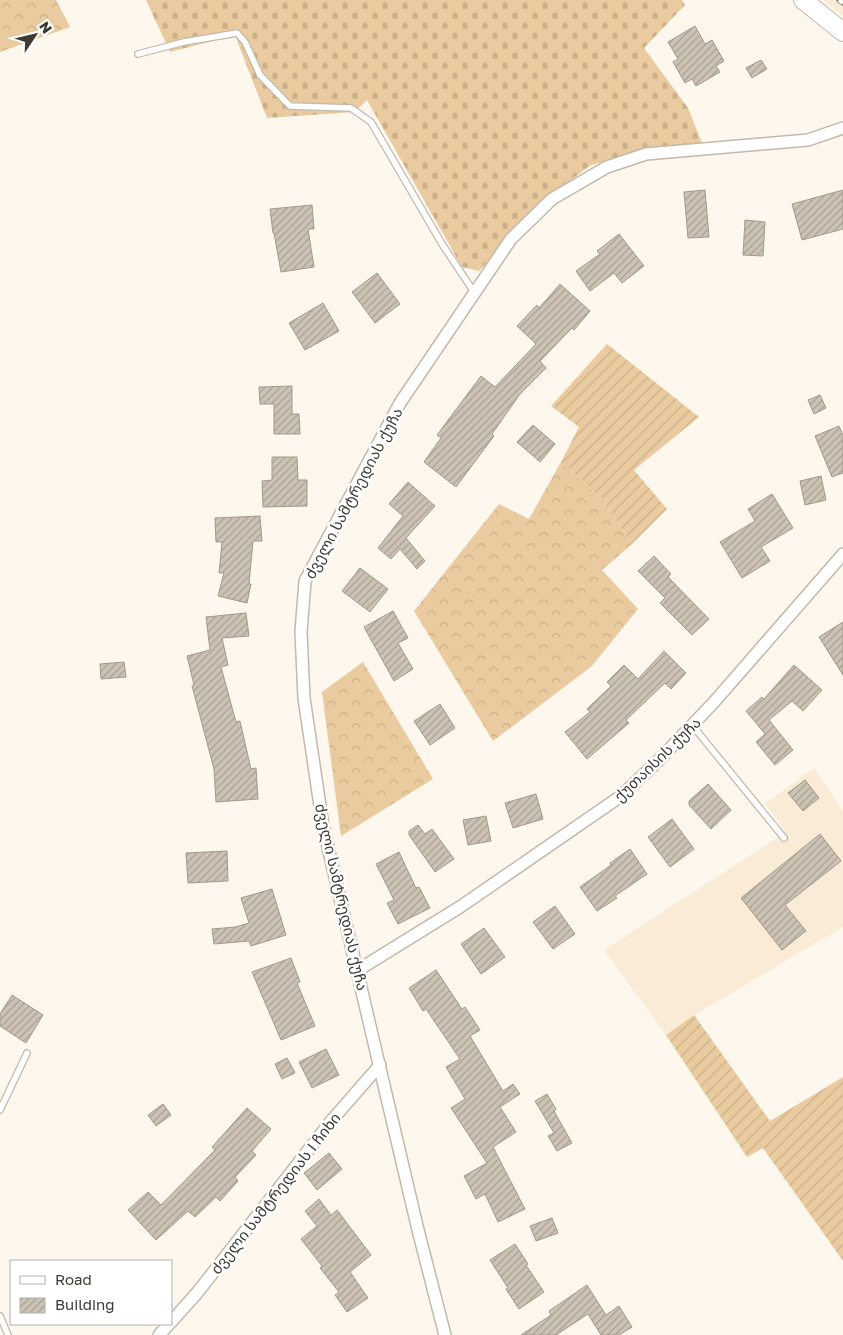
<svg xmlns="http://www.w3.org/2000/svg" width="843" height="1335" font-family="'Golos Text','Noto Sans Georgian',sans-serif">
	<defs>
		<pattern id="forest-crowns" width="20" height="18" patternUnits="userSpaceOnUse" patternTransform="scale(1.25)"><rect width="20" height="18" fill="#eacb9f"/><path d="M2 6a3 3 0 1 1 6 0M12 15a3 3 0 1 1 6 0" fill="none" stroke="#caaf8a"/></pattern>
		<pattern id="cemetery-stones" width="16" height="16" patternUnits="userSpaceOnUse" patternTransform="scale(1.25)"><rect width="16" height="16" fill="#eacb9f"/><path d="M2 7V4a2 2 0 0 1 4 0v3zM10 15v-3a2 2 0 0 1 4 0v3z" fill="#caaf8a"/></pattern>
		<pattern id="garden-furrows" width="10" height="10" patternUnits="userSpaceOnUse" patternTransform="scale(1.25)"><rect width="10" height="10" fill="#eacb9f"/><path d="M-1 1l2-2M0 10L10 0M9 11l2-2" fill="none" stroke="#caaf8a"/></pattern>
		<pattern id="building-hatch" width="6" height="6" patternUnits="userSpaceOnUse" patternTransform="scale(1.25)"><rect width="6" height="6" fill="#cdc3b5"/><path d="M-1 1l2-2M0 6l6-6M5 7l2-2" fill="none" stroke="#a89f94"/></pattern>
	</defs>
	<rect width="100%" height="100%" fill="#fdf7ee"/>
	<g fill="#faebd6">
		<path d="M823 0H843V16Z"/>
		<path d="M814 768 843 811V927L694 1015 666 1035 604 950 786 832 765 804Z"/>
	</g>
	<g fill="url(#forest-crowns)">
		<path d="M0 0H56L70 27 0 52Z"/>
		<path d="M561 462 602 499 632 544 602 570 638 609 592 666 493 741 414 611 499 504 529 519Z"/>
		<path d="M363 662 433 779 341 836 322 692Z"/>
	</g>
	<path fill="url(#cemetery-stones)" d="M146 0H682L685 5 644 48 688 108 702 143 662 148 591 165 549 196 479 271 462 267 367 100 354 112 267 118 235 35 170 52Z"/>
	<g fill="url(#garden-furrows)">
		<path d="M607 344 699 417 634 470 667 509 632 544 602 499 561 462 579 427 551 406Z"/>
		<path d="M694 1015 770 1121 843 1077V1261L763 1148 747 1157 666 1035Z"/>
	</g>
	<g fill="url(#building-hatch)" stroke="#a3998b">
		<path d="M695 26 705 44 712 40 724 61 716 66 720 72 696 86 692 79 685 83 673 62 678 59 668 42Z"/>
		<path d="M761 60 767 69 752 78 746 68Z"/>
		<path d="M705 190 709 237 688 238 684 192Z"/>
		<path d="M843 190V229L802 240 792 204Z"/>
		<path d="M312 205 314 229H308L314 267 281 272 274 233H273L270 209Z"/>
		<path d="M745 220 765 222 763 256 743 255Z"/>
		<path d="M619 234 644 266 622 283 614 273 590 291 576 271 600 254 597 251Z"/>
		<path d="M377 273 400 304 375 323 352 292Z"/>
		<path d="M560 284 590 311 574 330 572 328 540 361 546 368 520 394 492 434 494 436 456 487 424 462 441 438 437 435 481 376 495 387 536 344 517 326 537 305 539 308Z"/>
		<path d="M323 303 339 331 305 350 289 323Z"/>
		<path d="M292 386V414H299L300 434H274V404H260L259 387Z"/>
		<path d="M820 395 826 408 814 414 808 400Z"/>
		<path d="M533 425 555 444 540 462 517 442Z"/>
		<path d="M839 426 843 435V473L832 477 815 436Z"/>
		<path d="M272 457H297L298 480H307V506L263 507 262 481 272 480Z"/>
		<path d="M821 476 826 500 805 505 800 481Z"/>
		<path d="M408 482 435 506 406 538 425 561 417 569 400 549 391 559 378 548 403 516 389 504Z"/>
		<path d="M772 494 793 528 761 547 770 561 742 578 720 542 755 521 748 509Z"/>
		<path d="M260 516 262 541H253L249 584H251L247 603 218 596 224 573H219L222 542H216L215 518Z"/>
		<path d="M654 556 671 574 668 577 709 619 692 635 660 603 665 598 638 571Z"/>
		<path d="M360 568 388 589 370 612 342 591Z"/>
		<path d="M393 611 408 638 398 643 413 669 394 681 364 627Z"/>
		<path d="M246 613 249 636 222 638 228 665 221 667 236 722 240 721 251 769 256 768 258 799 216 802 214 769 192 686 194 685 187 656 210 650 206 617Z"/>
		<path d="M843 622V675L819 637Z"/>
		<path d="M664 651 686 673 671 689 665 683 626 720 629 723 587 759 565 732 590 712 587 709 611 686 607 682 624 665 638 679Z"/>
		<path d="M124 662 126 677 101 679 100 664Z"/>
		<path d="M794 665 822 690 803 711 792 701 769 720 793 750 775 765 756 742 765 734 746 711 762 697 764 699Z"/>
		<path d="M440 704 455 728 430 745 414 721Z"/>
		<path d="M805 780 819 798 803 811 788 793Z"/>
		<path d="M708 784 731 810 711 829 689 805V801Z"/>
		<path d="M536 794 543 819 513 828 505 803Z"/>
		<path d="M486 816 491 841 468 845 463 820Z"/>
		<path d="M672 819 694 849 670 867 648 837Z"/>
		<path d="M418 825 425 834 432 829 454 859 435 872 409 835V831Z"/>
		<path d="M820 834 841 861 785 905 806 931 782 950 741 898Z"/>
		<path d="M630 849 647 874 615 896 617 898 597 911 580 887 611 865 610 863Z"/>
		<path d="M227 851 228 881 188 883 186 853Z"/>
		<path d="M399 852 416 888 419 887 430 908 398 924 387 903 394 900 376 864Z"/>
		<path d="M272 889 286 935 251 946 249 941 214 944 212 929 235 927 249 923 241 898Z"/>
		<path d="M555 906 575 934 553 949 533 922Z"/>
		<path d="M484 928 505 957 481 974 461 944Z"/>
		<path d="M291 958 300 982 297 983 315 1026 281 1040 252 972Z"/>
		<path d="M436 970 462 1009 465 1007 480 1030 470 1036 503 1091 513 1084 520 1094 500 1107 516 1132 493 1147 525 1209 498 1222 485 1194 476 1199 464 1176 487 1163 451 1108 465 1099 446 1067 460 1059 426 1009 423 1011 409 988Z"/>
		<path d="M12 995 43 1015 26 1043 0 1026V1014Z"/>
		<path d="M326 1049 339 1075 312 1088 299 1062Z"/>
		<path d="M287 1058 295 1073 282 1079 275 1064Z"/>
		<path d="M547 1094 556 1109 554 1111 572 1143 557 1151 548 1136 554 1133 535 1101Z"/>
		<path d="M163 1104 171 1115 156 1126 148 1115Z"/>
		<path d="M247 1108 271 1129 252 1151 256 1155 235 1177 238 1181 220 1201 216 1197 195 1217 188 1211 156 1240 128 1210 148 1192 161 1205 215 1150 212 1147Z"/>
		<path d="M329 1153 342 1169 317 1190 304 1173Z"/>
		<path d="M319 1199 331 1215 337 1210 371 1255 350 1272 368 1298 347 1312 335 1295 339 1292 320 1268 322 1266 301 1239 317 1226 305 1211Z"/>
		<path d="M552 1218 558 1233 536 1241 530 1226Z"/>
		<path d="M515 1244 528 1264 526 1265 544 1292 519 1309 506 1289 508 1288 490 1260Z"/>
		<path d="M587 1285 606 1315 619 1306 632 1327 619 1335H601L588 1314 556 1335H521L551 1315 549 1311Z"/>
	</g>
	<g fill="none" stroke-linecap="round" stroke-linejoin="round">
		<g stroke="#c3b9ab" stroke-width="8">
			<g id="lane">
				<path d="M138 54 184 42 237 33 245 42 260 75 290 106 351 108 371 122 442 244 474 292"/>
				<path d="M692 725 784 838"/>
				<path d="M0 1110 27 1053"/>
				<path d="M0 1316 8 1335"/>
			</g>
		</g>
		<g stroke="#c3b9ab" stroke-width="14">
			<g id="street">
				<path d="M358 970 460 907 621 796 661 758 715 701 843 554"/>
				<path d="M171 1322 197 1293 332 1120 380 1065"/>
				<path d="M159 1335 169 1324"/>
				<path d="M445 1335 418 1230 323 826 304 698 301 632 305 581 400 403 511 239 552 199 607 167 646 154 808 140 843 128"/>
			</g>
		</g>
		<g stroke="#c3b9ab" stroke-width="20">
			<path id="primary" d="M803 0 843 32"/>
		</g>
		<use href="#lane" stroke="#fff" stroke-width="5.5"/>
		<use href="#street" stroke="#fff" stroke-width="11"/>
		<use href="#primary" stroke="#fff" stroke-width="18"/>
		<g stroke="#908b84" stroke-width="5.5">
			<path id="rail" d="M839 0 843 3"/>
		</g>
		<use href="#rail" stroke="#fff" stroke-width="4" stroke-dasharray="11" stroke-linecap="butt"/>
	</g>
	<g text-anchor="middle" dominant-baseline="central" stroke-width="5" stroke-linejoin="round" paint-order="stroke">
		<g font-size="15" fill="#3e3a34" stroke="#fff">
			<text transform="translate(353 493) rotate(-62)">ძველი სამტრედიას ქუჩა</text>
			<text transform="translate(657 759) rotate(-44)">ქუთაისის ქუჩა</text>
			<text transform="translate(342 897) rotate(77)">ძველი სამტრედიას ქუჩა</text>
			<text transform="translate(275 1193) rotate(-52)">ძველი სამტრედიას I ჩიხი</text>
		</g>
	</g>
	<rect x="10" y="1260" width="162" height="65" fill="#ffffff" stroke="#b2b0ae"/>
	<rect x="20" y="1276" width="25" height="8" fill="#ffffff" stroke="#b2b0ae"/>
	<text x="55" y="1285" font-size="15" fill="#3e3a34">Road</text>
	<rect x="20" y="1298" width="25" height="15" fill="url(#building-hatch)" stroke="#b2b0ae"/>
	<text x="55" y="1310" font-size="15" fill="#3e3a34">Building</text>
	<g transform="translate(35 35) rotate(55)" stroke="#ffffff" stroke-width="4" paint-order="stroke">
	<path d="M0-4L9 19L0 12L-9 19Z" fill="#3e3a34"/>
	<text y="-8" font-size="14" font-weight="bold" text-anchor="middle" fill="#3e3a34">N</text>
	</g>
</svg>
